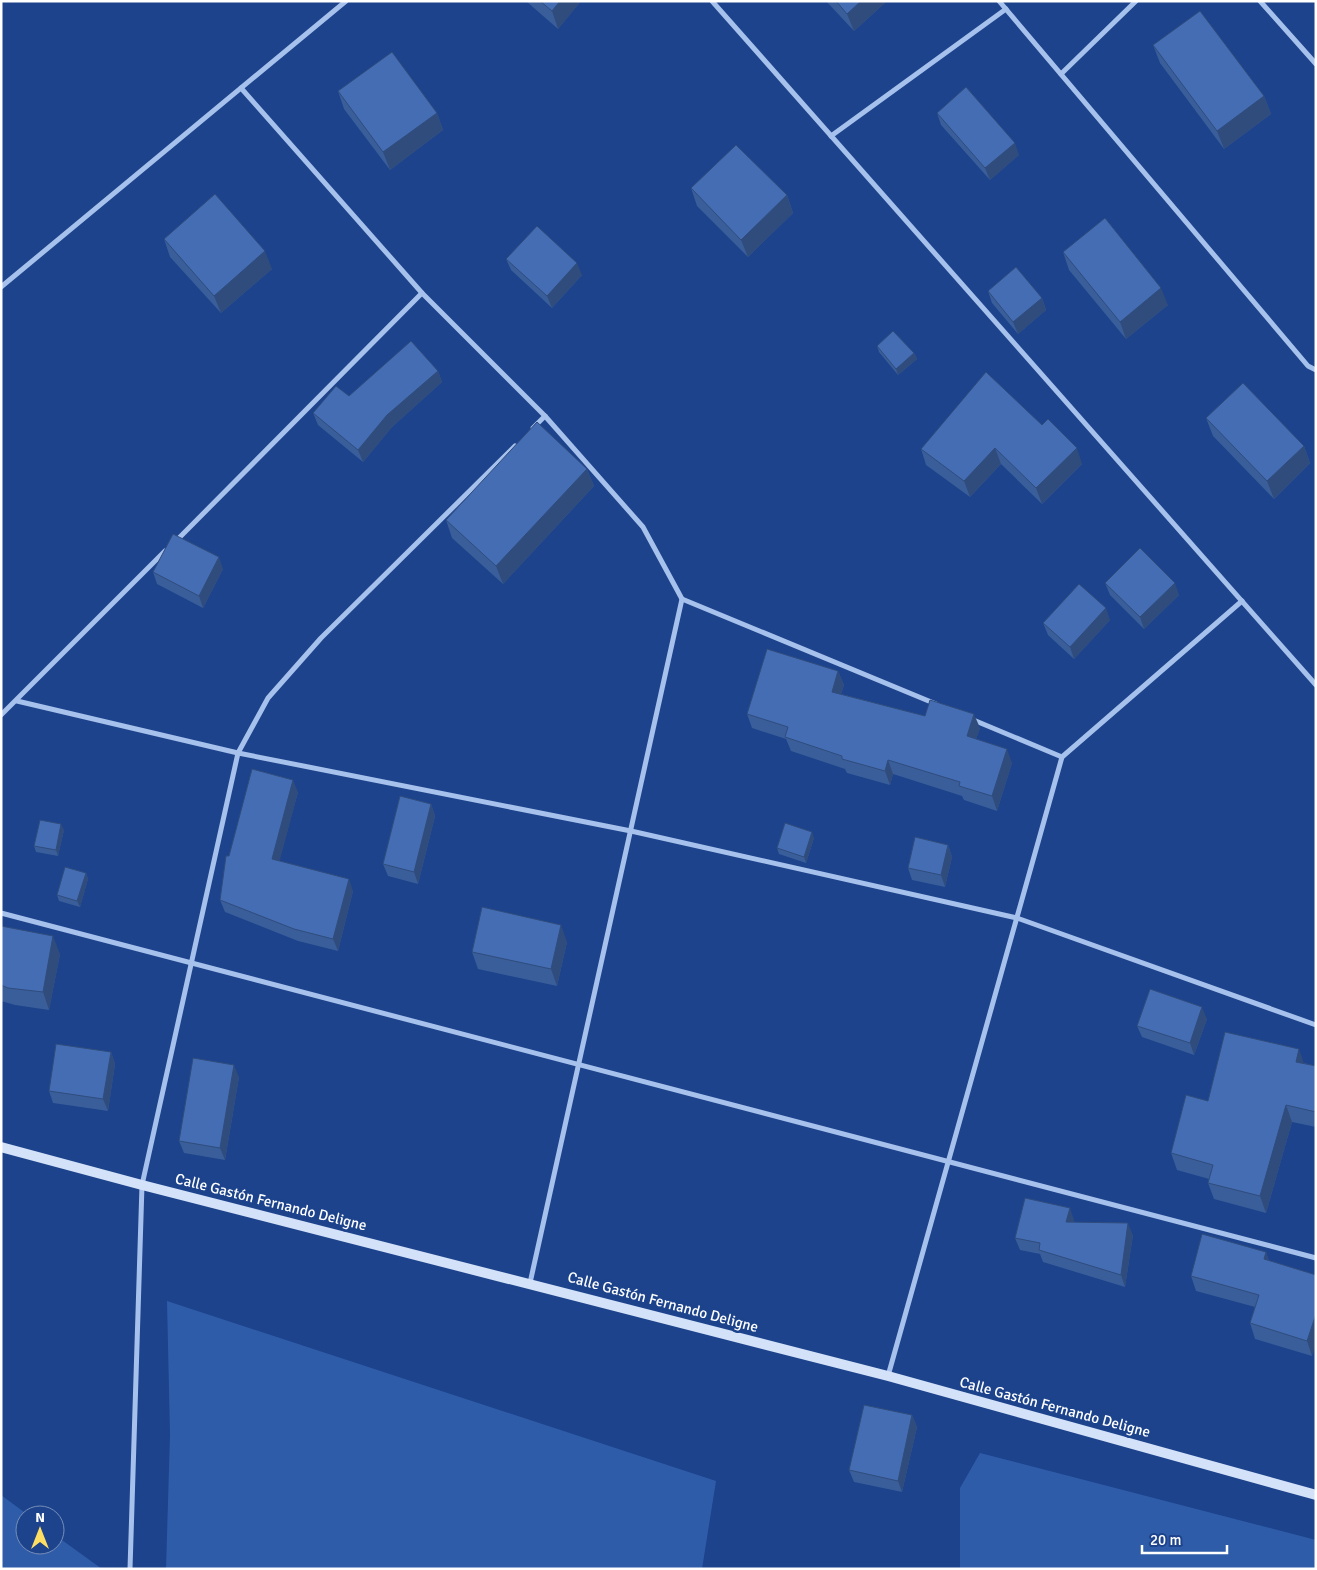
<svg xmlns="http://www.w3.org/2000/svg" width="1317" height="1570" font-family="Signika,sans-serif">
	<rect width="100%" height="100%" fill="#1c438b"/>
	<g fill="#2f5ca9">
		<path d="M167 1301 716 1481 702 1569H166L170 1435Z"/>
		<path d="M980 1453 1316 1540V1569H960V1488Z"/>
		<path d="M1 1495 28 1515H25V1545H55V1535L102 1569H1Z"/>
	</g>
	<g fill="none" stroke-linecap="round" stroke-linejoin="round">
		<g stroke="#a7c1ed" stroke-width="5">
			<path d="M712 1 1316 685"/>
			<path d="M999 1 1308 366 1316 370"/>
			<path d="M1260 1 1316 64"/>
			<path d="M1061 74 1136 1"/>
			<path d="M241 88 422 293 545 416 643 527 682 599 530 1283"/>
			<path d="M831 136 1006 9"/>
			<path d="M1 287 346 1"/>
			<path d="M533 428 545 416"/>
			<path d="M175 542 422 293"/>
			<path d="M682 599 936 704"/>
			<path d="M17 701 238 753 631 831 1017 918 1316 1025"/>
			<path d="M1 715 165 551"/>
			<path d="M971 719 1062 757"/>
			<path d="M1 913 1316 1258"/>
			<path d="M888 1376 1062 757 1242 601"/>
			<path d="M130 1569 142 1185 238 753 268 698 321 638 515 446"/>
		</g>
		<path stroke="#d3e1f9" stroke-width="10" d="M1 1147 142 1185 888 1376 1316 1495"/>
	</g>
	<g fill="#3a5e9a">
		<path d="M526 1H581L558 29Z"/>
		<path d="M826 1H887L854 31Z"/>
		<path d="M1153 45 1264 96 1271 114 1224 149 1160 63Z"/>
		<path d="M338 91 437 113 443 130 390 170 344 109Z"/>
		<path d="M937 113 1019 155 990 180 941 125Z"/>
		<path d="M691 188 787 195 793 213 748 257 697 206Z"/>
		<path d="M164 239 272 269 221 313 170 257Z"/>
		<path d="M1063 252 1168 305 1126 339 1069 270Z"/>
		<path d="M506 259 582 275 552 308 511 270Z"/>
		<path d="M988 291 1042 298 1046 310 1018 334 992 303Z"/>
		<path d="M877 346 914 353 917 359 898 375 879 352Z"/>
		<path d="M438 371 442 382 392 427 363 462 318 425 313 413 349 396Z"/>
		<path d="M1206 418 1304 446 1310 463 1274 499 1213 436Z"/>
		<path d="M1042 425 1082 464 1042 504 1001 464 970 497 926 465 921 449Z"/>
		<path d="M587 469 594 486 503 584 452 538 446 520Z"/>
		<path d="M223 569 203 608 157 584 153 572Z"/>
		<path d="M1105 583 1179 595 1144 629 1110 595Z"/>
		<path d="M1110 620 1074 659 1048 635 1043 623Z"/>
		<path d="M838 671 844 685 841 694 925 716 980 728 976 739 1012 763 997 811 964 800 962 796 893 774 890 785 847 773 845 769 791 751 786 739 752 728 747 714Z"/>
		<path d="M298 792 279 861 353 891 338 951 298 941 225 912 220 900 229 856Z"/>
		<path d="M431 804 435 816 418 884 388 876 383 864Z"/>
		<path d="M64 830 58 856 36 852 34 846Z"/>
		<path d="M814 838 806 863 779 854 777 848Z"/>
		<path d="M948 845 952 857 945 887 912 880 908 868Z"/>
		<path d="M86 873 88 879 80 907 59 901 57 895Z"/>
		<path d="M1 926 60 954 49 1010 15 1005 1 1001Z"/>
		<path d="M567 942 557 986 478 969 472 952Z"/>
		<path d="M1207 1019 1194 1055 1142 1037 1137 1026Z"/>
		<path d="M111 1052 115 1064 108 1111 53 1103 49 1091Z"/>
		<path d="M1304 1063 1316 1066V1127L1292 1122 1266 1213 1214 1199 1208 1183 1209 1179 1177 1170 1171 1153 1208 1101Z"/>
		<path d="M239 1077 225 1160 184 1153 179 1141Z"/>
		<path d="M1074 1220 1073 1222 1133 1235 1125 1287 1043 1262 1040 1254 1020 1250 1015 1238Z"/>
		<path d="M1266 1252 1269 1261 1316 1275 1312 1356 1255 1339 1250 1323 1255 1307 1196 1291 1191 1276Z"/>
		<path d="M912 1415 917 1427 902 1492 854 1482 849 1470Z"/>
	</g>
	<g fill="#304c7d">
		<path d="M560 1H581L558 29 552 11Z"/>
		<path d="M861 1H887L854 31 847 14Z"/>
		<path d="M1264 96 1271 114 1224 149 1217 131Z"/>
		<path d="M437 113 443 130 390 170 383 152Z"/>
		<path d="M1015 143 1019 155 990 180 985 168Z"/>
		<path d="M787 195 793 213 748 257 741 240Z"/>
		<path d="M265 251 272 269 221 313 214 296Z"/>
		<path d="M577 263 582 275 552 308 547 296Z"/>
		<path d="M1161 288 1168 305 1126 339 1120 322Z"/>
		<path d="M1042 298 1046 310 1018 334 1013 322Z"/>
		<path d="M914 353 917 359 898 375 896 369Z"/>
		<path d="M438 371 442 382 392 427 363 462 358 450 387 415Z"/>
		<path d="M1304 446 1310 463 1274 499 1267 481Z"/>
		<path d="M995 448 1001 464 970 497 964 481Z"/>
		<path d="M1077 448 1082 464 1042 504 1036 488Z"/>
		<path d="M587 469 594 486 503 584 496 566Z"/>
		<path d="M219 557 223 569 203 608 199 596Z"/>
		<path d="M1175 583 1179 595 1144 629 1140 617Z"/>
		<path d="M1106 608 1110 620 1074 659 1070 647Z"/>
		<path d="M838 671 844 685 837 706 832 692Z"/>
		<path d="M974 714 980 728 972 751 967 736Z"/>
		<path d="M1007 749 1012 763 997 811 992 796Z"/>
		<path d="M888 760 893 774 890 785 885 771Z"/>
		<path d="M293 780 298 792 277 871 272 859Z"/>
		<path d="M431 804 435 816 418 884 414 872Z"/>
		<path d="M61 824 64 830 58 856 56 850Z"/>
		<path d="M812 832 814 838 806 863 804 857Z"/>
		<path d="M948 845 952 857 945 887 941 875Z"/>
		<path d="M86 873 88 879 80 907 77 901Z"/>
		<path d="M349 879 353 891 338 951 333 939Z"/>
		<path d="M561 925 567 942 557 986 551 969Z"/>
		<path d="M53 936 60 954 49 1010 43 992Z"/>
		<path d="M1202 1007 1207 1019 1194 1055 1190 1043Z"/>
		<path d="M1299 1049 1305 1066 1296 1062Z"/>
		<path d="M111 1052 115 1064 108 1111 103 1099Z"/>
		<path d="M234 1065 239 1077 225 1160 220 1148Z"/>
		<path d="M1286 1105 1292 1122 1266 1213 1260 1196Z"/>
		<path d="M1070 1208 1074 1220 1071 1234 1066 1222Z"/>
		<path d="M1128 1223 1133 1235 1125 1287 1121 1275Z"/>
		<path d="M1266 1252 1271 1267 1264 1259Z"/>
		<path d="M1316 1314V1346L1312 1356 1307 1341Z"/>
		<path d="M912 1415 917 1427 902 1492 898 1481Z"/>
	</g>
	<g fill="#446db3" stroke="#304c7d">
		<path d="M540 1H560L552 11Z"/>
		<path d="M836 1H861L847 14Z"/>
		<path d="M1200 11 1264 96 1217 131 1153 45Z"/>
		<path d="M392 52 437 113 383 152 338 91Z"/>
		<path d="M966 87 1015 143 985 168 937 113Z"/>
		<path d="M736 145 787 195 741 240 691 188Z"/>
		<path d="M215 194 265 251 214 296 164 239Z"/>
		<path d="M1105 218 1161 288 1120 322 1063 252Z"/>
		<path d="M537 226 577 263 547 296 506 259Z"/>
		<path d="M1016 267 1042 298 1013 322 988 291Z"/>
		<path d="M893 331 914 353 896 369 877 346Z"/>
		<path d="M411 341 438 371 387 415 358 450 313 413 336 386 349 396Z"/>
		<path d="M986 372 1042 425 1048 419 1077 448 1036 488 995 448 964 481 921 449Z"/>
		<path d="M1243 383 1304 446 1267 481 1206 418Z"/>
		<path d="M537 422 587 469 496 566 446 520Z"/>
		<path d="M173 534 219 557 199 596 153 572Z"/>
		<path d="M1140 548 1175 583 1140 617 1105 583Z"/>
		<path d="M1079 584 1106 608 1070 647 1043 623Z"/>
		<path d="M767 649 838 671 832 692 925 716 930 700 974 714 967 736 1007 749 992 796 959 786 960 782 888 760 885 771 842 759V756L785 737 788 727 747 714Z"/>
		<path d="M252 769 293 780 272 859 349 879 333 939 294 929 220 900 226 856H229Z"/>
		<path d="M400 796 431 804 414 872 383 864Z"/>
		<path d="M40 820 61 824 56 850 34 846Z"/>
		<path d="M785 823 812 832 804 857 777 848Z"/>
		<path d="M915 837 948 845 941 875 908 868Z"/>
		<path d="M65 867 86 873 77 901 57 895Z"/>
		<path d="M482 907 561 925 551 969 472 952Z"/>
		<path d="M1 926 53 936 43 992 8 988 1 985Z"/>
		<path d="M1150 989 1202 1007 1190 1043 1137 1026Z"/>
		<path d="M1225 1032 1299 1049 1296 1062 1316 1066V1112L1286 1105 1260 1196 1208 1183 1213 1165 1171 1153 1186 1095 1208 1101Z"/>
		<path d="M56 1044 111 1052 103 1099 49 1091Z"/>
		<path d="M193 1058 234 1065 220 1148 179 1141Z"/>
		<path d="M1025 1198 1070 1208 1066 1222 1128 1223 1121 1275 1039 1250 1040 1243 1015 1238Z"/>
		<path d="M1202 1234 1266 1252 1264 1259 1316 1275V1314L1307 1341 1250 1323 1259 1295 1191 1276Z"/>
		<path d="M864 1405 912 1415 898 1481 849 1470Z"/>
	</g>
	<g text-anchor="middle" dominant-baseline="central" stroke-width="5" stroke-linejoin="round" paint-order="stroke">
		<g font-size="15" fill="#fff" stroke="#1c438b">
			<text transform="translate(271 1202) rotate(14)">Calle Gastón Fernando Deligne</text>
			<text transform="translate(663 1302) rotate(15)">Calle Gastón Fernando Deligne</text>
			<text transform="translate(1055 1407) rotate(15)">Calle Gastón Fernando Deligne</text>
		</g>
	</g>
	<rect width="1317" height="1570" fill="none" stroke="#ffffff" stroke-width="5"/>
	<g transform="translate(40 1530)"><circle r="24" fill="#1c438b" stroke="#778eb9"/>
	<path d="M0-4L9 19L0 12L-9 19Z" fill="#fdde64"/>
	<text y="-8" font-size="14" font-weight="bold" text-anchor="middle" fill="#ffffff">N</text>
	</g>
	<path d="M1142 1545v8h85v-8" fill="none" stroke="#ffffff" stroke-width="2.5"/>
	<text x="1150" y="1545" font-size="15" fill="#ffffff" stroke="#1c438b" stroke-width="4" paint-order="stroke">20 m</text>
</svg>
